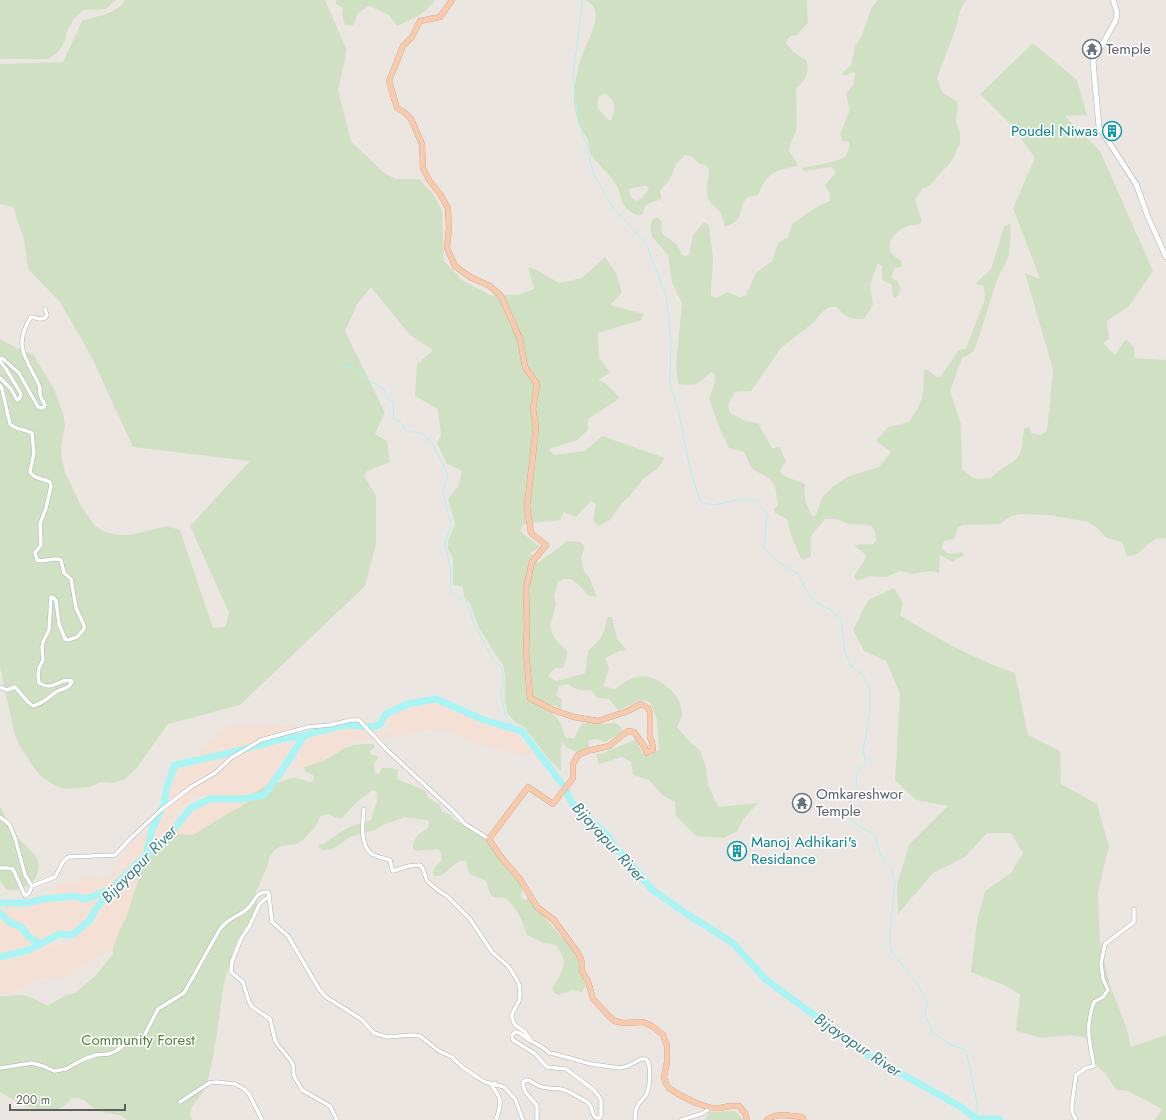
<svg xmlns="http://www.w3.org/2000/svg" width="1166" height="1120" font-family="Jost,sans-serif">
	<rect width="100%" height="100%" fill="#ece6e3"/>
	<g fill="#d0e1c3" fill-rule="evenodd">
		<path d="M0 0H116L106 9 83 10 74 19 68 29 65 41 58 52 48 59H0Z"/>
		<path d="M125 0H325L347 50 338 90 351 141 383 172 395 179H419L432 193 442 210 444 261 462 280 490 295H518L534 289 528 267 537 270 559 283 582 278 605 257 616 273 622 293 610 305 644 314 641 320 598 333 599 357 610 373 598 380 605 383 620 398 588 419V430L577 440 549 449 554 455 585 451 602 436 665 458 657 469 643 479 629 497 622 503 610 520 598 526 593 520 596 504 591 501 576 517 564 512 560 520 524 524 520 531 540 547 530 553 538 563C547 555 558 550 566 541L580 542 585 546 581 558 584 571 590 579 597 597 589 596 579 585 571 579H564L558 582 554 596 556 605 550 626C551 630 553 635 555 638 565 653 572 646 563 668H555L548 676 556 681 565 679 585 673 588 651 600 639 605 629 607 617H612L617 639 627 650 620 651 605 658 609 669 603 686 615 689C623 683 632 676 643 676 660 677 684 696 682 715 681 719 679 723 677 727L691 743 700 750 706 767 708 784 715 800 719 807 758 803 743 820 737 831 724 838 696 836 676 816 675 802 662 795 649 780 633 775 631 762 622 757 599 764 596 754H601L636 739 643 754 649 757 659 749 657 720 651 703 642 700 618 710 609 699 597 698 591 690C582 691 575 690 568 684L559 686 556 695 562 700 561 709 553 705 546 710C560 717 561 725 566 738H574L582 724 589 722 604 724 616 723 620 726 623 732 605 742 594 739 588 741 589 747 579 753 566 747 562 742C560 752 562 761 561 771L549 759 524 727 516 723 507 713 505 701V676L503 664 497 657 478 626 470 603 464 597 463 587 453 585V559L448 549V541L455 523 448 499 458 487 462 471 447 464 437 443 441 435 438 409 415 396 417 364 433 350 410 335 371 287 358 303 345 331 385 413 375 434 387 441 390 462 367 471 364 476 376 495V544L365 586 240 705 168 724 136 769 125 779 113 783 101 782 90 787 65 789 54 785 43 778 34 768 19 745 14 732 0 667V339L23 351 33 354 54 389 63 413 65 426 61 446 62 459 65 472 81 506 95 526 106 532 118 535H130L167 526 180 530 213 628 225 627 229 613 190 526 250 461 133 447 91 356 60 302 28 269 24 240 13 207 0 204V64L63 62 82 21C96 16 117 14 125 0Z"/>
		<path d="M336 0H435C426 14 412 19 397 26L389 15 369 6 358 13 353 26 345 25 342 14 343 8 336 4Z"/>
		<path d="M586 0H807L808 23 803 28 797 35 790 36 786 42C791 51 797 55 806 60 811 70 805 82 796 88L797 129 790 145 789 151 797 163V166C774 171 767 173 758 195L748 197 743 203 739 218 735 222 725 227C724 223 723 216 720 212 716 207 710 204 708 198 705 189 709 179 709 169L705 165 698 163 691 156 685 155 676 164 670 179 660 191 662 199 650 203 645 207 642 215C638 216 635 215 631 212 620 204 622 197 617 186 610 174 599 166 591 155 588 150 589 144 587 138 586 135 583 133 582 130 576 120 573 104 574 92 575 80 578 64 583 53 587 42 601 18 593 6 591 4 588 2 586 0ZM606 94C616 100 616 111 611 120H608L597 107 599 96ZM644 186H647L649 189C645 193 643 198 638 201 631 200 630 195 629 189Z"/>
		<path d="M878 0H966L960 11 957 25 937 78 942 92 958 102 956 122 960 133V144L951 162 929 186 922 189 915 200 922 221 918 225C906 223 887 237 890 250 891 255 897 258 901 261L902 267 895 268 891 277 897 281 901 289 896 298 893 297 892 285 882 280V266L878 263 870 285 873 305 864 319C848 320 847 317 836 307H829L822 312 814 322 781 348 751 391 735 392 728 405 730 413 746 421 758 423 772 448 780 447 786 461 780 471 784 476 805 484C804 499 805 503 813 517L816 515 822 497 834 486 847 477 879 467 891 452 876 441 888 427 909 422C924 401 923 395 924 370H928L936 377 941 376 959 350 966 349 985 299 984 286 978 285 976 283 991 269 1004 227 1010 223 1011 230 1009 256 997 280 979 337 973 352 962 358 950 391 961 424 962 469C972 479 977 480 991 478 999 469 1008 466 1016 459 1023 452 1023 438 1024 429L1029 427 1031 433 1041 435 1047 431 1053 370 1025 273 1040 279 1013 208 1035 158 1012 126 980 94 1033 43 1077 80 1087 115 1065 116 1100 151 1153 271 1129 306 1107 321 1109 339 1103 343 1115 355 1126 339 1134 347 1135 358 1166 360V539C1154 534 1146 548 1137 554 1134 556 1131 556 1127 556L1122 542 1107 538 1097 528 1088 522 1048 515 1022 514 1011 516 1000 524 964 525 958 527 954 539 944 541 942 547C947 556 952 554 962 552L964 556 956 559 953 562 940 555 939 573 930 571 912 574 901 571 886 577 871 576 857 581 854 576 866 558V555L854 545 873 544 876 541C876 519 865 526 850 524 846 524 842 521 838 520 834 519 829 519 825 519L811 536V556L804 560 801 558 791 535 787 519 775 513 774 509 778 505 775 486 769 478 752 469 744 452 729 448 721 432 709 399 715 382V375L711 372C697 385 698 386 678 384L676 366 682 303 672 283 668 255 652 237 650 227 652 220 657 217 662 222C658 239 669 235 677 245 679 247 680 251 681 254L685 256 689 255 693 235 704 222 709 225 713 258 711 296 717 298 727 292 740 297 746 295 756 273 772 261 778 243 788 237 792 224 818 206 830 201V194L825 185 836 172 831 167 804 171 802 168C810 166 839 162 844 157 848 154 850 147 849 142L843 141 840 134 850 110 846 94 853 85 855 74 854 72 844 76 842 73 851 65 855 46 861 37 872 7Z"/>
		<path d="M894 588 903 603 900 615C936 638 974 659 1015 673L1028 735 1060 751 1061 784 1097 804 1109 846 1098 892 1100 940 1110 986 1126 1026 1131 1047 1166 1035V1120H1155L1162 1109 1128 1091 1116 1090 1105 1073 1097 1066 1090 1047 1086 1038 1070 1035 1042 1038 1016 1031 1020 994 1004 985 971 972 977 921 985 891 1011 873 1023 853 1011 833H987L965 857 933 873 898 914 897 885 909 845 948 806 916 800 895 780 900 694 886 661 864 651 853 630 868 600Z"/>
		<path d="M362 744H374L375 747 370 751 371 754 377 756 378 758 374 763 375 773 379 774 382 768H391L398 770 397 779 424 790 426 792 428 798 439 804 442 812 451 815 455 820 486 839 523 887 521 896 522 899 526 900 528 897 530 899 543 913 546 919 574 951 586 986 582 992 573 990 559 995C549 992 553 986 557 981 560 977 563 967 564 963 564 957 559 950 556 945L544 943 527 935C523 922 516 904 503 897 488 900 490 891 486 881L469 874 466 861C452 859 448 878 434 876L433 873 435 867 442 860 440 851 438 849 416 851 413 849C412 838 420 833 428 828L429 821 426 820 405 817 383 825 375 830 350 837 333 849 324 850 318 847 320 844H323L347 828 371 820 377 801V792L374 790 371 791 356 803 342 818H336L328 814 323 815 320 817 316 826 304 839 297 844 281 846 276 849 270 856 267 867 252 902H257C255 915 247 924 241 934 235 943 231 959 228 969 222 988 221 1007 218 1026 215 1045 212 1067 206 1086 202 1099 186 1105 192 1120H127C125 1118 122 1116 119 1115 111 1113 106 1114 97 1110 87 1105 86 1097 72 1098 68 1102 66 1106 60 1108 42 1116 15 1102 0 1092V996C7 997 12 995 19 995 28 994 38 1001 46 1005H49L66 995 75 993 97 974 113 954V948L119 931 126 917 138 880 144 856 149 849 159 843 167 836 172 838 175 836 176 834 183 833 221 813 235 800 271 779C284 786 284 778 295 778 301 778 306 782 311 782L313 780 314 776C309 772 304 773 304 766 323 757 342 746 362 744Z"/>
		<path d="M0 806C5 816 10 827 17 836 22 843 28 847 34 854 42 863 39 877 30 884 23 889 15 891 7 890L0 881Z"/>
		<path d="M735 1111 743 1120H705L709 1112Z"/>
	</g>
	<g fill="#f5e0d5">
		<path d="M437 703 481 721 515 733 535 755H520L470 742 449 731 422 730 416 733 397 737 352 742 342 750 323 761 292 771V767L300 761V756L298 748 309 735 321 726 389 733 393 726H384L391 715 419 705Z"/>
		<path d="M255 724 281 726 300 724 253 745 231 752H221L200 757 196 753 230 725Z"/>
		<path d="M271 745H292L277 770 266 786 246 797 216 795 193 798 177 812 173 826 159 843 153 846 156 831 170 800V788L177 767 194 766 209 760 240 754Z"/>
		<path d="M220 801H250L219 819 193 835 176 834C183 823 192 810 204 805 209 803 215 802 220 801Z"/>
		<path d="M150 829 141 856 109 888 87 896 79 893 48 896 58 885 76 882 85 877 105 879 110 876 114 871 118 860 137 839Z"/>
		<path d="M144 856 138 880 126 917 119 931 113 948 111 950 96 956 84 967 75 969 68 976 61 979 42 978 36 980 16 992 6 994 0 993V958L10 959 23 956 45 946 69 943 76 934 94 922 105 904 136 870Z"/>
		<path d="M103 896 84 924 69 932 57 933 41 942 29 934 22 925 9 920 3 912 0 911V905L19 906 21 910C41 898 63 903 84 901 91 900 97 898 103 896Z"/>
		<path d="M0 918 22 930 25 936 35 945 16 951 0 952Z"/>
	</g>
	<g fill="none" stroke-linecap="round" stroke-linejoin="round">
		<g stroke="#abf4f4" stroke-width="1">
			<path d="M582 0V6L573 75 578 121 587 146 593 173 612 206 646 244 666 295 671 339 670 384 678 409 691 474 701 502 713 505 737 500H755L767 513 764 548 779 562 798 574 809 595 820 605 831 610 841 620 845 652 851 666 862 674 870 690V713L863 751 866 763 856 775 857 787 849 796 852 821 875 836 881 856 891 869 895 883 890 933V949L918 985 927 1003 925 1015 933 1033 949 1044 966 1050 977 1103V1119"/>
			<path d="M341 366 354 368 360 372 366 379 384 389C385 395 386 398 392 401L394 405 393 419 400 421 407 432C412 432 419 431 423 434 433 440 443 465 448 475L443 490 447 510 450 520 451 524 445 544 451 570 450 587 454 594 466 602 469 607 473 622 485 645 493 659 502 668 503 680 501 693 505 714 514 726 522 731"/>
		</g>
		<g stroke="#abf4f4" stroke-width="7">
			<path d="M146 855 152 830 164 804 167 786 175 765 230 753 285 738 304 736"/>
			<path d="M0 903H27L44 899 74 896 86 899 109 890"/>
			<path d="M0 913 8 921 22 928 29 937 41 944"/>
			<path d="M0 957 29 950 59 934 72 935 89 921 96 909 110 890 146 855 159 847 191 808 210 799H243L264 795 282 770 304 736 316 732 345 725 374 727 380 724 386 714 408 704 436 699 484 720 522 731 566 789 569 798 575 807 606 834 616 849 625 856 651 889 684 912 734 944 765 979 871 1057 961 1107 977 1119H998L1000 1120"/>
		</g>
		<g stroke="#acb1b2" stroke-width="4.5">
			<g id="street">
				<path d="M0 359 2 358 19 373 38 407 42 408 45 406C44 401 42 401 41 397 39 393 41 389 39 385 27 359 12 347 31 317L40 319 45 318 47 315 45 309"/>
				<path d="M0 361 6 369 20 392 21 395 19 399 17 400 11 389 0 378"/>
				<path d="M0 385 2 389 10 424C16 430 25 429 32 433L34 453 30 472C34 479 43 478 50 482L51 486 46 508 40 524 41 545 35 553 37 560C45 563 53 556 61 560L64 573 71 579 76 608 84 625V629L77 637 68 640 65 639 59 624 56 601 54 598 51 597 49 630 43 642 42 647 43 660 39 668 38 674 39 683C56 692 58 677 72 681 70 689 63 688 56 692 47 698 45 703 33 706L28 702 15 687 7 690 0 687"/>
				<path d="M364 809C363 821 359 845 372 854 377 857 384 858 390 860L392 869 393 871 409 866 420 865 423 869 427 881 439 891 447 896 470 919 492 952 509 967 514 975 519 984 520 994 519 1001 512 1014V1018L515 1025 525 1032 531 1040"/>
				<path d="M0 817 9 824 15 838 25 875 32 886"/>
				<path d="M0 868H7L13 869 25 896 29 893 32 886 55 877 63 862 68 857 115 855 130 839 161 810 191 787 215 773 231 758 261 740 308 727 330 725 351 720H359L388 751 451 809 465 824 489 839"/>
				<path d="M269 896 272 922 288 936 319 989 326 997 361 1019 374 1033 387 1037 412 1035 420 1036 439 1051 452 1057 462 1067 477 1077 485 1082 504 1087 515 1099 523 1120"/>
				<path d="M0 1068 32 1063 43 1066 54 1071 66 1069 82 1060 96 1055 109 1054 116 1051 124 1045 128 1041 144 1036 158 1009 184 993 220 929C222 927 224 924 227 922 234 916 243 914 249 907 255 900 257 891 268 892L269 894V897L264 900 259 905 250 925 241 939 232 961 231 972 243 982 249 1002 252 1007 270 1019 275 1040 278 1045 291 1061 293 1065 294 1076 302 1090 330 1106 337 1120"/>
				<path d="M495 1083 492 1085C494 1090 497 1093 499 1097 502 1104 498 1113 496 1120"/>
				<path d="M180 1102 209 1083 216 1082 235 1084 244 1089 249 1094 262 1120"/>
				<path d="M537 1120V1106C532 1098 522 1092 523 1082L526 1080C531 1080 534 1084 539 1086 547 1089 554 1088 561 1089 567 1090 582 1099 587 1102 593 1106 591 1114 596 1118H600L601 1116V1100L595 1091 574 1075 566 1069 547 1067 534 1053 513 1040 512 1035 515 1032C521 1032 524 1037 529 1040 537 1045 543 1046 549 1053L555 1054 591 1064 620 1068 628 1066 641 1059H646C652 1066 650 1088 646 1095 644 1099 640 1101 638 1105 635 1109 635 1115 635 1120"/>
				<path d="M681 1120 701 1114 711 1108"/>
				<path d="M1076 1120 1072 1112V1104L1076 1075 1086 1068 1094 1066C1089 1039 1085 1028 1094 1002L1103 997 1108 990 1103 979 1101 963 1105 944 1134 922V909"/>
			</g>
		</g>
		<g stroke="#acb1b2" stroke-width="6">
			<path id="secondary" d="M1113 0 1117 12 1116 20 1093 61 1099 127 1136 184 1148 217 1166 257"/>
		</g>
		<g stroke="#e08a68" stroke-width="6">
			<g id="primary">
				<path d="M452 0 440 17 420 21 412 37 403 46 389 81 397 108 404 112 411 119 422 144 423 168 429 180 440 194 448 208 449 228 447 248 455 266 470 277 490 286 501 296 520 339 525 367 537 384 533 409 536 428 527 507 531 533 546 545 532 562 526 589 527 628 526 650 530 698 553 710 574 717 598 721 628 711 641 704 648 708 650 712V738L652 742 653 750 647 753 644 746 634 732 628 731 609 746 587 751 578 755 573 764V778L553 804 528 787 489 839 500 856 520 879 537 907 554 920 578 953 582 962V971L588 981 593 999 611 1018 615 1021 623 1023 643 1022 652 1026 663 1035 667 1046V1062L664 1077 666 1084 669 1088 678 1094 696 1103 711 1108H720L730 1106H739L745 1113 747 1120"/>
				<path d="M767 1120C776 1112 791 1116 802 1117L804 1120"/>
			</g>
		</g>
		<use href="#street" stroke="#fff" stroke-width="3.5"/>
		<use href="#secondary" stroke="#fff" stroke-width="5"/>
		<use href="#primary" stroke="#f5cbb0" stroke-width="5.5"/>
	</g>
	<defs>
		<g id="temple-ring" transform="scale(1)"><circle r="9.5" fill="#fff" stroke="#6b7280" stroke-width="1.5"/><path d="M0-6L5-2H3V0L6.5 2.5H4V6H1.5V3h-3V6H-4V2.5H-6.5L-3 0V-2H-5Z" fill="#6b7280"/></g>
		<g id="building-ring" transform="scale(1)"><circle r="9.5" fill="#fff" stroke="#0f9aa8" stroke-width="1.5"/><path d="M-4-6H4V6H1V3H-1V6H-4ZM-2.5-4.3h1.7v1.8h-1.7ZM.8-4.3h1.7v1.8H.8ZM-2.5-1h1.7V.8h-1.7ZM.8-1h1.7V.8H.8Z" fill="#0f9aa8"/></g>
	</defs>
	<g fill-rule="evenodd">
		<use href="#temple-ring" x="1092" y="49"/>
		<use href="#building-ring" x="1112" y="131"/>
		<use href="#temple-ring" x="802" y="803"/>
		<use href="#building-ring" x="737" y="851"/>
	</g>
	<g text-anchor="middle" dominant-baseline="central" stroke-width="3" stroke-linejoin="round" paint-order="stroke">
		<g font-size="15" fill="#5b616d" stroke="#fff" text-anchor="start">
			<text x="1106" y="49">Temple</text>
			<text x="816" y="794">Omkareshwor<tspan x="816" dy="17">Temple</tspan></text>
		</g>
		<g font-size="15" fill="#0d838f" stroke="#fff" text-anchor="end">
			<text x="1098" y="131">Poudel Niwas</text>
			<text x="751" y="842" text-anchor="start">Manoj Adhikari's<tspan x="751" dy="17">Residance</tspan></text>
		</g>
		<g font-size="15" fill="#587e3e" stroke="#fff">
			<text x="138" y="1040">Community Forest</text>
		</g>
		<g font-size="16" font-style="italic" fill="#3e7e83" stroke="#fff">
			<text transform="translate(609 842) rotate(48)">Bijayapur River</text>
			<text transform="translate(139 864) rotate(-46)">Bijayapur River</text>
			<text transform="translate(858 1045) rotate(34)">Bijayapur River</text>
		</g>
	</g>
	<path d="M10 1104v6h115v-6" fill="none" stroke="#5b6162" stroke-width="2"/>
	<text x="16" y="1104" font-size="12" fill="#5b6162" stroke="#ffffff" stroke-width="3" paint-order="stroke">200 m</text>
</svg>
